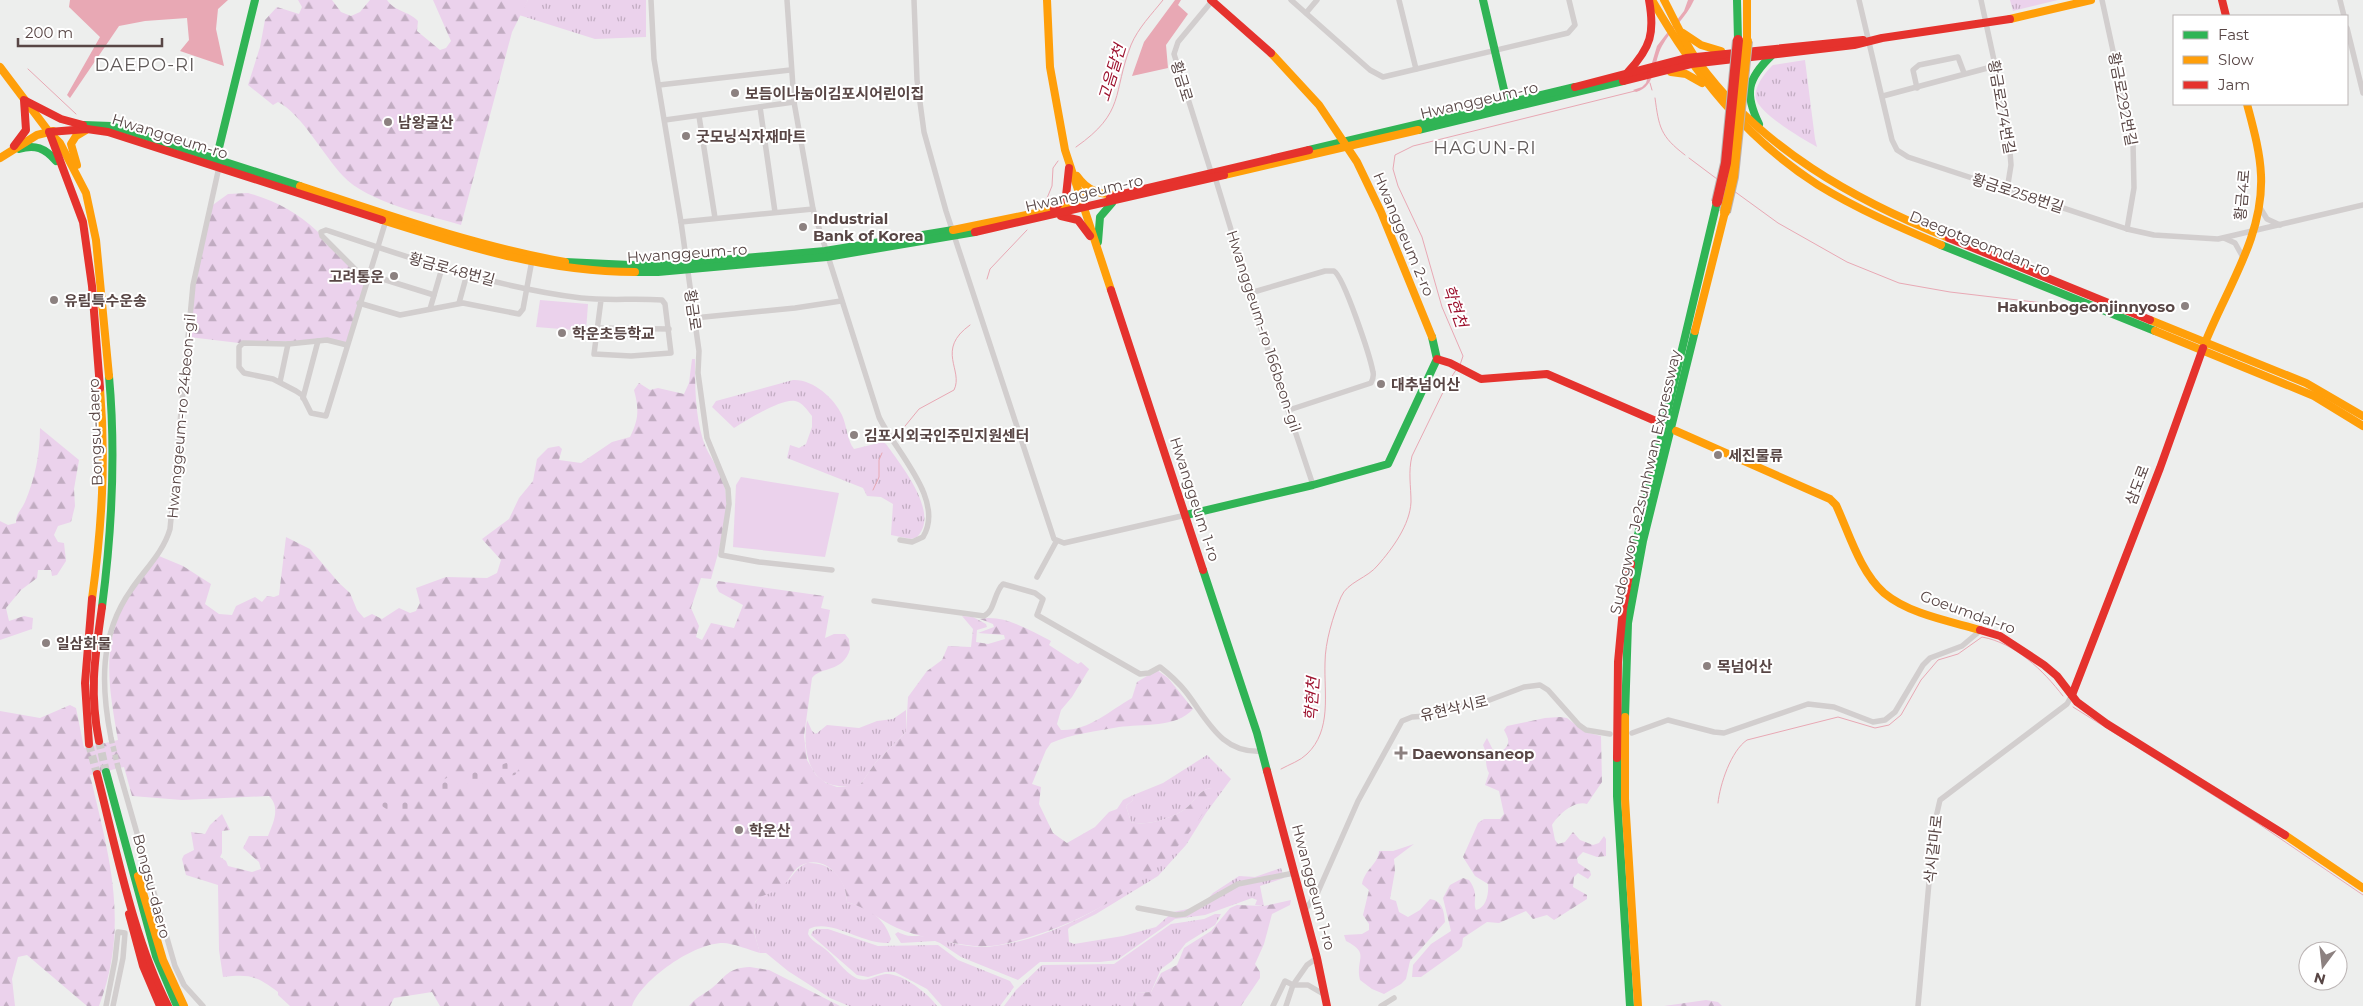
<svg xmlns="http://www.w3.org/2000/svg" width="2363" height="1006" font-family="Montserrat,'Noto Sans KR',sans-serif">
	<defs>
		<pattern id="grass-tufts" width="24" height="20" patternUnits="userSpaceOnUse" patternTransform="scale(1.25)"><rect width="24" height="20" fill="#ebd2ec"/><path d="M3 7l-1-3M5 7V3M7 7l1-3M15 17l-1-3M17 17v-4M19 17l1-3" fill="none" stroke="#c1acc1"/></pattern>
		<pattern id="forest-firs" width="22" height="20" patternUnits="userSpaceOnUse" patternTransform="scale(1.25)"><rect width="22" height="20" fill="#ebd2ec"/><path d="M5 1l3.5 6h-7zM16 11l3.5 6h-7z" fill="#c1acc1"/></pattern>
		<pattern id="cemetery-stones" width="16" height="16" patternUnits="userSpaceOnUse" patternTransform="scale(1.25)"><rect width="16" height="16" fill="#ebd2ec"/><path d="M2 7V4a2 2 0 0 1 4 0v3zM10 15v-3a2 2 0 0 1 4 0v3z" fill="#c1acc1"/></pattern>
	</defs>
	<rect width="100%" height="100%" fill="#edeeed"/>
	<g fill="url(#grass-tufts)">
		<path d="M528 0H646V37L595 39 519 15Z"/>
		<path d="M2010 0H2058L2013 11Z"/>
		<path d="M1805 60 1815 139 1817 147C1803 139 1760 114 1756 99 1753 88 1766 71 1773 65Z"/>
		<path d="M793 380C813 379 834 398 842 415 847 426 847 440 854 449L883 442 886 444C900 464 941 513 917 537L911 539 891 535 893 504 881 497 867 496 863 488 787 458 790 445 799 448 806 444 812 427V416C808 411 802 402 795 401 781 398 746 421 734 428L712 407 716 401Z"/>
		<path d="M906 710V732L876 762 860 785C855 787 850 786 845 786 808 788 802 749 807 720L812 731 816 734 827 725 859 728 877 721 893 719Z"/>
		<path d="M1207 755 1231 779 1206 813 1186 845 1158 876 1096 914 1070 927 1068 929 1069 942 1074 944 1123 936 1156 927 1173 912 1193 908 1205 902 1213 893 1239 876 1255 877 1281 868 1284 878 1260 886 1264 906 1255 905 1257 900 1252 898 1205 915 1175 919 1117 960 1100 962H1040L1018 980 961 957 940 943 935 941 901 943 895 934 898 932C911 939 915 934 927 937 946 941 967 948 987 947 1061 940 1152 885 1194 824 1202 812 1210 802 1212 788 1200 788 1194 803 1185 809 1173 818 1145 827 1131 822L1126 806 1133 800 1131 796 1163 783Z"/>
		<path d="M807 863C831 862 846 878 847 902 868 908 884 917 891 939L889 943C863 945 831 918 809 929L808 934C811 941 819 944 825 949 835 957 844 972 856 978 867 983 875 975 886 974 902 973 929 994 937 1006H849L830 998 788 971 766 953H760C756 940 746 906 760 897 768 891 777 890 784 884 794 876 794 869 807 863Z"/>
		<path d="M1215 914H1221L1215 925 1186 943 1172 961 1161 969 1151 992 1137 993 1133 1006H1004L1016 990 1042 965 1114 964 1171 924 1204 919Z"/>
		<path d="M817 929H828L878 946 938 945 958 960 1010 981 1014 987 1000 1006H942L927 989 895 972H885L868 977 857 975 811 935 813 931Z"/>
	</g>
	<g fill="url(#forest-firs)">
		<path d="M298 0H332L341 12 351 16 360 12 370 0H387C395 12 409 11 418 21L417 31 440 50 446 48 451 41 433 0H528L512 32 461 225C427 215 367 202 343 176 324 156 301 113 278 102L273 105 248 85 260 47 265 20 277 7 299 14 302 7Z"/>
		<path d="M248 193C274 200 297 212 317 231 335 249 345 266 370 275L346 346 327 340 239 343 189 337 192 295 210 207 228 194Z"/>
		<path d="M692 359H695C695 386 695 414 703 440 708 456 722 471 725 489 730 514 718 554 711 579L701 578 691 608 699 626 696 637 702 640 711 623 734 628 743 605 719 592 716 586 718 581 824 596 821 608 830 610 825 638 834 634H845L849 639 850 649C843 673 821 666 812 678L804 736 807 760 816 775 826 783 837 787 860 785 876 762 906 732 908 697 927 671 942 660 948 646 971 647 973 629 962 616 973 617 986 624 987 627 977 630 976 642 988 644 1005 639 1004 635 978 633 994 627 993 624 980 619C1003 614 1030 630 1051 641L1049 645 1078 664 1081 662 1089 669 1072 697 1061 710 1057 724 1061 730C1089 731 1109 711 1132 698L1137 682 1157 670 1168 678 1193 709C1177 728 1141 724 1119 727 1097 731 1071 734 1051 743L1046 750 1032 784 1041 787 1039 804 1053 833 1067 843 1095 827 1109 812 1117 809 1123 800 1131 796 1133 800 1126 806 1131 822C1145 827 1173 818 1185 809 1194 803 1200 788 1212 788L1214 793C1180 864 1104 915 1030 937 1013 942 993 948 974 946 950 943 920 938 897 928 879 920 866 907 847 902 847 879 824 852 800 866 792 871 789 881 782 887 774 894 762 893 755 902L754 932 760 953C750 950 732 943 723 943 694 943 642 979 632 1006H440L432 992 394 998 390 1006H290L278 995V992C257 976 250 974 223 977L219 950 218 885 186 875 182 859 184 855 194 850 191 832 205 834 210 825 222 814 230 830 222 831V853L220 857 226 861 228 866 252 872 261 869 259 862 243 848 249 836H268C273 823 281 808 269 796L182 800 132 796 124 767 90 775C109 856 130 924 99 1006H87L27 955 18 957 12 979 15 1006H0V711L40 718 70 705 76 708 84 748 118 740C110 694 101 650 123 607 132 589 146 573 159 556L183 566 211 584 205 604 219 614 232 615 236 606 255 597 262 602 267 596 274 597 279 595 286 537 310 549 339 583 350 593 357 610 364 618 372 614 382 619 399 608 410 613 416 611 420 603 416 588 446 577 487 578 497 573 501 560 482 539 509 519 519 498 533 481 537 459 548 448 559 446 562 449 559 460 581 463 612 442 630 437C639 419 639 409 634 390L639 383 650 390 658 388 684 394 689 383Z"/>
		<path d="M40 428 79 460 74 489 75 506 71 522 58 526 54 535 58 542 64 543 66 561 57 575 52 576 51 570H38L37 578 21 590 6 608 9 621 24 616 33 618 32 629 0 640V521L8 525 16 523C16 513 21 511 25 502 35 478 40 454 40 428Z"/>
		<path d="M1560 717 1567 718 1585 732 1601 736 1602 782 1587 804C1574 800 1558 815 1552 825L1555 840 1558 844 1565 842 1573 832 1580 840 1593 845 1599 843 1604 836 1606 839V856L1597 857 1583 852 1577 858 1578 863 1590 871 1591 875 1588 879 1578 873 1574 877 1573 887 1587 895V899L1554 920 1547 915 1533 919 1526 911 1499 923 1487 922 1463 938 1462 946 1459 950 1421 977H1412L1413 965 1431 944 1451 931 1443 898 1450 885 1463 878 1469 880C1480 895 1472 901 1476 910 1486 908 1489 894 1488 884L1475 876 1463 857 1478 823 1484 819H1500L1504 814 1499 791 1485 785 1489 773C1484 765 1488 755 1483 745L1487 738 1493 750 1502 751C1512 743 1508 738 1504 730L1507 726 1545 718Z"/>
		<path d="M1414 844 1394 859 1395 871 1390 899 1396 901 1399 912 1408 917 1420 910 1430 899C1442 901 1444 910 1445 922L1410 961 1406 979 1401 984 1384 994 1372 989 1360 980C1355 958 1371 954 1346 941L1344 935 1362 934 1369 930V924L1363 915 1369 890 1362 884C1365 869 1379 863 1379 851H1393Z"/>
		<path d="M1291 900 1290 905 1272 914 1264 944 1255 964 1260 972V978L1241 1006H1133L1137 993 1151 992 1161 973 1177 965 1184 948 1211 931 1230 908 1237 905 1264 906Z"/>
		<path d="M750 967 769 970 840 1006H689C696 997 703 995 712 988 727 976 727 968 750 967Z"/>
		<path d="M1706 1000 1718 1002 1722 1006H1664Z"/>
	</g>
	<g fill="url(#cemetery-stones)">
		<path d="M513 760 517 761 520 767 515 775 500 777 497 772 499 766Z"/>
		<circle cx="475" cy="780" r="8"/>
		<path d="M451 776 452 780 449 791 442 794 434 790 436 783Z"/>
		<path d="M403 799 413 803 410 811H389L382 806V802Z"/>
	</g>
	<g fill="#ebd2ec">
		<path d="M540 300 588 304 586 331 536 327Z"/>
		<path d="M741 477 839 493 825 557 733 547 736 485Z"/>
	</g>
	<g fill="#e8a8b4">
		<path d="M70 0H228L218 9 216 29 224 66 180 51 189 40 187 18 145 21 119 26 70 98 67 95 100 37 69 7Z"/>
		<path d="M1175 0H1181L1178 5 1188 14 1166 45 1168 68 1132 76 1144 42Z"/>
		<path d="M1688 0H1694C1686 18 1671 29 1662 46 1653 62 1657 86 1636 92L1633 90 1642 87 1646 83 1657 46 1684 11Z"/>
	</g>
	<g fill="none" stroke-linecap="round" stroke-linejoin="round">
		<g stroke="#e8a8b4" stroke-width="1">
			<path d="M28 69 76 114"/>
			<path d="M1650 83 1652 90"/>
			<path d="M1655 98C1659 127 1660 136 1685 155"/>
			<path d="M1076 147C1126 112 1112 94 1131 45 1138 28 1152 14 1163 0"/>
			<path d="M1689 158 1717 179"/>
			<path d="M1734 191 1778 223 1847 262 1899 283 1950 292 2060 305"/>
			<path d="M1045 203 1052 186 1053 168 1058 161"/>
			<path d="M987 279 990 269 1027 230"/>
			<path d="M1460 365 1463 356 1442 307 1422 237 1398 186 1393 169 1395 155 1413 146 1635 91"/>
			<path d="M901 431 919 409 954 390C964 370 935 350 970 325"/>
			<path d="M873 490 879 477V460L882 453"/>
			<path d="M2073 707 2253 820 2363 895"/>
			<path d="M1281 769C1290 764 1300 761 1307 754 1332 730 1324 694 1325 663 1325 642 1333 616 1341 597 1347 582 1368 578 1378 565 1392 549 1410 525 1411 502 1411 486 1408 472 1412 456L1447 384 1456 370"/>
			<path d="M1718 803C1720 784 1731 751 1747 740L1838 717 1875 728 1889 725 1901 715 1921 680 1938 660 1958 654 1982 637C2015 643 2043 670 2063 696"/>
		</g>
		<path stroke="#cfcccb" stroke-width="5.5" stroke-dasharray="5.5 3" stroke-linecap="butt" d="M111 738 118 767"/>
		<g stroke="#cfcccb" stroke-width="8" stroke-dasharray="8 4" stroke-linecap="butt">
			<path d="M99 741 106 772"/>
			<path d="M89 744 97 774"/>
		</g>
		<g stroke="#d2cece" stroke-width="5.5">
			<path d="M651 0 654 59 681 222 699 351 698 373 707 438 728 489 729 504 721 555 759 562 832 570"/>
			<path d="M787 0 794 102 813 209 879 417C894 450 946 500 923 537L912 542 900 540"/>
			<path d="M914 0 917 80 924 132 946 211 1054 539 1064 543 1186 515"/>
			<path d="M1291 0 1370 70 1383 77 1568 33 1575 25 1569 0"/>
			<path d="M1399 0 1416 69"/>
			<path d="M1859 0 1892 140 1897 150 1908 157 2127 229 2154 235 2218 239 2363 205"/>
			<path d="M1981 0 2008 125 2011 165 2007 190"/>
			<path d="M2102 0 2133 143 2134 188 2127 229"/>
			<path d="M2340 0 2344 16"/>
			<path d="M1306 13 1317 0"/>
			<path d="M2347 28 2363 93"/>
			<path d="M659 85 790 70"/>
			<path d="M1917 88 1913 70 1919 65 1958 57 1964 73"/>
			<path d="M1883 96 1995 66"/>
			<path d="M760 107 775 212"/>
			<path d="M699 116 715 218"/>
			<path d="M665 120 794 102"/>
			<path d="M1211 172 1174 54 1178 42 1212 1"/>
			<path d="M1215 177 1264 338 1313 485"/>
			<path d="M2259 206 2267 219 2280 225"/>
			<path d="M681 222 813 209"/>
			<path d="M2224 238 2235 243 2244 259"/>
			<path d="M1250 293 1325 271H1334C1344 277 1370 356 1373 372 1374 376 1373 379 1371 383L1289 410"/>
			<path d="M434 295 357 271 322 236 321 232 326 230C409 258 494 287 581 298 608 301 635 298 662 300L665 304 671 353 631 356 594 354 601 300"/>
			<path d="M359 303 400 315 463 303 519 314 523 309 532 260"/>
			<path d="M459 303 467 274"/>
			<path d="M430 309 442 268"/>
			<path d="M694 318 795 308 841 301"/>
			<path d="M598 328 669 329"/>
			<path d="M347 345 327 340 288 344 243 343 239 347V367L244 373 273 379 296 391 302 395 311 413 326 416 387 217"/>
			<path d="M280 382 288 344"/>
			<path d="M303 398 318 341"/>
			<path d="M1037 577 1056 542"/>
			<path d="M874 601 984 616C995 611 994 592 1003 584L1035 593 1043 599 1037 615 1140 674 1149 673 1160 667C1169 674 1178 682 1186 692 1207 719 1221 754 1262 751"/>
			<path d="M1632 733 1668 720 1714 732 1724 733 1808 704 1834 707 1873 722 1885 720 1895 712 1923 665 1930 658 1962 646 1981 630"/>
			<path d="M111 738C101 687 99 635 131 590 145 569 163 553 170 529L193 285 219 167"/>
			<path d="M118 767 175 966 184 985 203 1006"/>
			<path d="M1138 908 1176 915 1185 914 1238 884 1294 873"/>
			<path d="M1304 911 1317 894 1358 801 1402 721 1412 717 1426 716 1443 707 1479 704 1524 687 1540 685 1548 690 1579 725 1586 730 1610 734"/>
			<path d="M106 1006 115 960 118 932 125 933 123 958 113 1006"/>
			<path d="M1273 1006 1285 981 1293 985 1307 965 1317 958"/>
			<path d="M1286 1006 1293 985H1308L1325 995"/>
			<path d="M1381 1006 1394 998"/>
			<path d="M1918 1006 1934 826 1940 800 2067 704 2072 695"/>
		</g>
		<g stroke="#30b455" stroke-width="8">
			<path d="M1483 0 1508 107"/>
			<path d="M1737 0 1738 40"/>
			<path d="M1759 124C1744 93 1747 79 1772 55"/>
			<path d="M84 125 111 126 129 131 300 186"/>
			<path d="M1418 130 1623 81"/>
			<path d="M19 149C35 144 45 148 56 161"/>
			<path d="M1309 150 1575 87"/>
			<path d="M217 163 216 160 255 0"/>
			<path d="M1098 242 1100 217 1112 203"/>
			<path d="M1941 245 2155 331"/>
			<path d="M565 262 652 266 825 251 953 230"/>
			<path d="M635 272H658L827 257 975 232"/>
			<path d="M1186 515 1313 485 1388 464 1437 359 1432 337"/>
			<path d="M1631 564 1717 202"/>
			<path d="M1203 570 1257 733 1267 771"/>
			<path d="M102 607C112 530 116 453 109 376"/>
			<path d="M1625 717 1628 623 1643 541 1695 331"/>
			<path d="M1617 758V796L1630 1006"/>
			<path d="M106 772 156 956 177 1006"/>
		</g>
		<g stroke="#ff9f0a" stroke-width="8">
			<path d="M1047 0 1050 67 1065 150 1111 290"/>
			<path d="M1652 0C1694 73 1746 139 1818 185 1857 209 1899 227 1941 245"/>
			<path d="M1664 0C1675 21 1685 44 1699 63 1761 148 1854 200 1949 238"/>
			<path d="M1747 0V41"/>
			<path d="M2010 19 2091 0"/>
			<path d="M1683 33 1701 45 1721 51"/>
			<path d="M1271 53 1319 105 1357 162 1381 212 1432 337"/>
			<path d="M0 67 49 132 60 143 86 193 96 240 109 376"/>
			<path d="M1671 72 1686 74 1702 83"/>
			<path d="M0 158 37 135 53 131"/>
			<path d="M77 165 71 144 76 136 86 130"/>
			<path d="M1224 175 1418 130"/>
			<path d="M1077 176C1087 190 1098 194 1115 195"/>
			<path d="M300 186C388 215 475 246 565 262"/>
			<path d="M382 220C464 246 547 272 635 272"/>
			<path d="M953 230 1075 205"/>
			<path d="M2150 320 2306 383 2363 416"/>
			<path d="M1695 331 1725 212"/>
			<path d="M2155 331 2314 396 2363 426"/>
			<path d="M2203 348C2224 292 2264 238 2261 175 2260 151 2253 127 2247 104"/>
			<path d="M1676 431 1830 499 1836 505C1849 533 1860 572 1884 593 1909 614 1949 621 1980 630"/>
			<path d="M92 599C102 525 106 461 100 388"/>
			<path d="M1625 717V799L1638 1006"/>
			<path d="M2285 835 2363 888"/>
			<path d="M138 876 163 960 184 1006"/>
		</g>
		<g stroke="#e5322d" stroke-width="8">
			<path d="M1211 0 1271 53"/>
			<path d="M2222 0 2226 16"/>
			<path d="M1628 72C1651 47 1655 33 1649 0"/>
			<path d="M1623 81 1691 64 1854 45 1882 38 2010 19"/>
			<path d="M1575 87 1686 58 1863 40"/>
			<path d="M49 132 87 129 108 132 382 220"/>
			<path d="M50 134 83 222 92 286 100 388"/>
			<path d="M14 146 26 130 24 100 61 119 83 125"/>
			<path d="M1110 197 1309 150"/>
			<path d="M1054 209 1066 196 1069 168"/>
			<path d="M1061 216 1078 220 1090 236"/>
			<path d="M975 232 1224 175"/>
			<path d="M1949 238 2150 320"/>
			<path d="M1111 290 1203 570"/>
			<path d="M1437 359 1450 363 1481 379 1547 374 1658 422"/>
			<path d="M1980 630 2000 636 2044 665 2057 676 2077 702 2107 724 2285 835"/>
			<path d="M2072 695 2160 468 2203 348"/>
			<path d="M99 741C89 691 95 657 102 607"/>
			<path d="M89 744 85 683 92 599"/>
			<path d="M1617 758 1618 662 1623 609 1631 564"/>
			<path d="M1267 771 1317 958 1327 1006"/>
			<path d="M97 774C116 848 133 938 168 1006"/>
			<path d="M129 914 143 966 160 1006"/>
		</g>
		<g stroke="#bcb4b2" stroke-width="12" stroke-linecap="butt">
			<path id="slow-bridge" d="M1725 212 1733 177 1747 41"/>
		</g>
		<g stroke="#bcb4b2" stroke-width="12" stroke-linecap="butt">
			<path id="jam-bridge" d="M1717 202 1726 163 1738 40"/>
		</g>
		<use href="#slow-bridge" stroke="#ff9f0a" stroke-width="10"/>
		<use href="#jam-bridge" stroke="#e5322d" stroke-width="10"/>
	</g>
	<g fill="#8c8180" stroke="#fff" stroke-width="2">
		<circle cx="735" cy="93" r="5"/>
		<circle cx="388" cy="122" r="5"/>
		<circle cx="686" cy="136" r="5"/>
		<circle cx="803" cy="227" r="5"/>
		<circle cx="394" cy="276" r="5"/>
		<circle cx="54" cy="300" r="5"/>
		<circle cx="2185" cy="306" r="5"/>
		<circle cx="562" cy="333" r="5"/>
		<circle cx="1381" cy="384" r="5"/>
		<circle cx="854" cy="435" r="5"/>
		<circle cx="1718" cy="455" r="5"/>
		<circle cx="46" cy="643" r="5"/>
		<circle cx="1707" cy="666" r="5"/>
		<path d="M1398.5 745.5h5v5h5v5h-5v5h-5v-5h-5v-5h5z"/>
		<circle cx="739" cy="830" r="5"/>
	</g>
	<g text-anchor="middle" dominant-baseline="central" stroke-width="4" stroke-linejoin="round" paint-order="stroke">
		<g font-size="15" fill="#584645" stroke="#fff">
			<text transform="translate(1182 81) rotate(73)">황금로</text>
			<text transform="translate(2123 99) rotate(79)">황금로292번길</text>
			<text transform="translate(1479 100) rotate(-13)">Hwanggeum-ro</text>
			<text transform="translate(2002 107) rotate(80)">황금로274번길</text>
			<text transform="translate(170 136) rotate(17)">Hwanggeum-ro</text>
			<text transform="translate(1084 193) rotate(-13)">Hwanggeum-ro</text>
			<text transform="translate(2018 193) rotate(18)">황금로258번길</text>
			<text transform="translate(2242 195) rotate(-85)">황금4로</text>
			<text transform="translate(1404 234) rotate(67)">Hwanggeum 2-ro</text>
			<text transform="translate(1980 243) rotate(22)">Daegotgeomdan-ro</text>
			<text transform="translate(687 253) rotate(-4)">Hwanggeum-ro</text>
			<text transform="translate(452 269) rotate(15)">황금로48번길</text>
			<text transform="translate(693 310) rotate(82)">황금로</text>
			<text transform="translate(1264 331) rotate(72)">Hwanggeum-ro 166beon-gil</text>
			<text transform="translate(181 416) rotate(-85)">Hwanggeum-ro 24beon-gil</text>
			<text transform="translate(95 432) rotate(-92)">Bongsu-daero</text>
			<text transform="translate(1645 482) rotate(-77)">Sudogwon Je2sunhwan Expressway</text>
			<text transform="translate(2137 485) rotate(-69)">삼도로</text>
			<text transform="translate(1195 499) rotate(72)">Hwanggeum 1-ro</text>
			<text transform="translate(1968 612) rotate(20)">Goeumdal-ro</text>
			<text transform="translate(1454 708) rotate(-13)">유현삭시로</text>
			<text transform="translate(1933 849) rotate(-84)">삭시갈마로</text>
			<text transform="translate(152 886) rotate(75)">Bongsu-daero</text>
			<text transform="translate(1314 887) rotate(75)">Hwanggeum 1-ro</text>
		</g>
		<g font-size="15" font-weight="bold" fill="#584645" stroke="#fff" text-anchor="start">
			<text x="745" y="93">보듬이나눔이김포시어린이집</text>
			<text x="398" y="122">남왕굴산</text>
			<text x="696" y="136">굿모닝식자재마트</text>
			<text x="813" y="218">Industrial<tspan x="813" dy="17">Bank of Korea</tspan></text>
			<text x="384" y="276" text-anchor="end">고려통운</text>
			<text x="64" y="300">유림특수운송</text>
			<text x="2175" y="306" text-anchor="end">Hakunbogeonjinnyoso</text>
			<text x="572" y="333">학운초등학교</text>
			<text x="1391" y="384">대추넘어산</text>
			<text x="864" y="435">김포시외국인주민지원센터</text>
			<text x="1728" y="455">세진물류</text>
			<text x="56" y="643">일삼화물</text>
			<text x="1717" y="666">목넘어산</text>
			<text x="1412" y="753">Daewonsaneop</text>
			<text x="749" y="830">학운산</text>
		</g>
		<g font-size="16" font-style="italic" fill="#9d132f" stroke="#fff">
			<text transform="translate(1112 73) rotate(-73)">고음달천</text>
			<text transform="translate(1455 306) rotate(71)">학현천</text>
			<text transform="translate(1312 699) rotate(-86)">학현천</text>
		</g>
		<g font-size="18" letter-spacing="1" fill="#605a59" stroke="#fff">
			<text x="145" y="65">DAEPO-RI</text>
			<text x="1485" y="148">HAGUN-RI</text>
		</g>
	</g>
	<rect x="2173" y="15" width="175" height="90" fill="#ffffff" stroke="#bcb5b5"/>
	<rect x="2183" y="31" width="25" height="8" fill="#30b455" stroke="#bcb5b5"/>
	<text x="2218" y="40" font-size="15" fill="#584645">Fast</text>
	<rect x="2183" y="56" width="25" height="8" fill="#ff9f0a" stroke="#bcb5b5"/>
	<text x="2218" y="65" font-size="15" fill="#584645">Slow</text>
	<rect x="2183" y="81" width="25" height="8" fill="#e5322d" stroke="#bcb5b5"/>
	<text x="2218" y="90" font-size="15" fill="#584645">Jam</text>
	<g transform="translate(2323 966) rotate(195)"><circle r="24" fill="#ffffff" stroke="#bcb5b5"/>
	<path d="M0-4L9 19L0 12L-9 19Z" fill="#8c8180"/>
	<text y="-8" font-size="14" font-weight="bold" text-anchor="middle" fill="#584645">N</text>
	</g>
	<path d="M18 38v8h144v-8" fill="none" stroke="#584645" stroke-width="2.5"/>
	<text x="25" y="38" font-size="15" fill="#584645" stroke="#ffffff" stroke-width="4" paint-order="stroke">200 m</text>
</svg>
